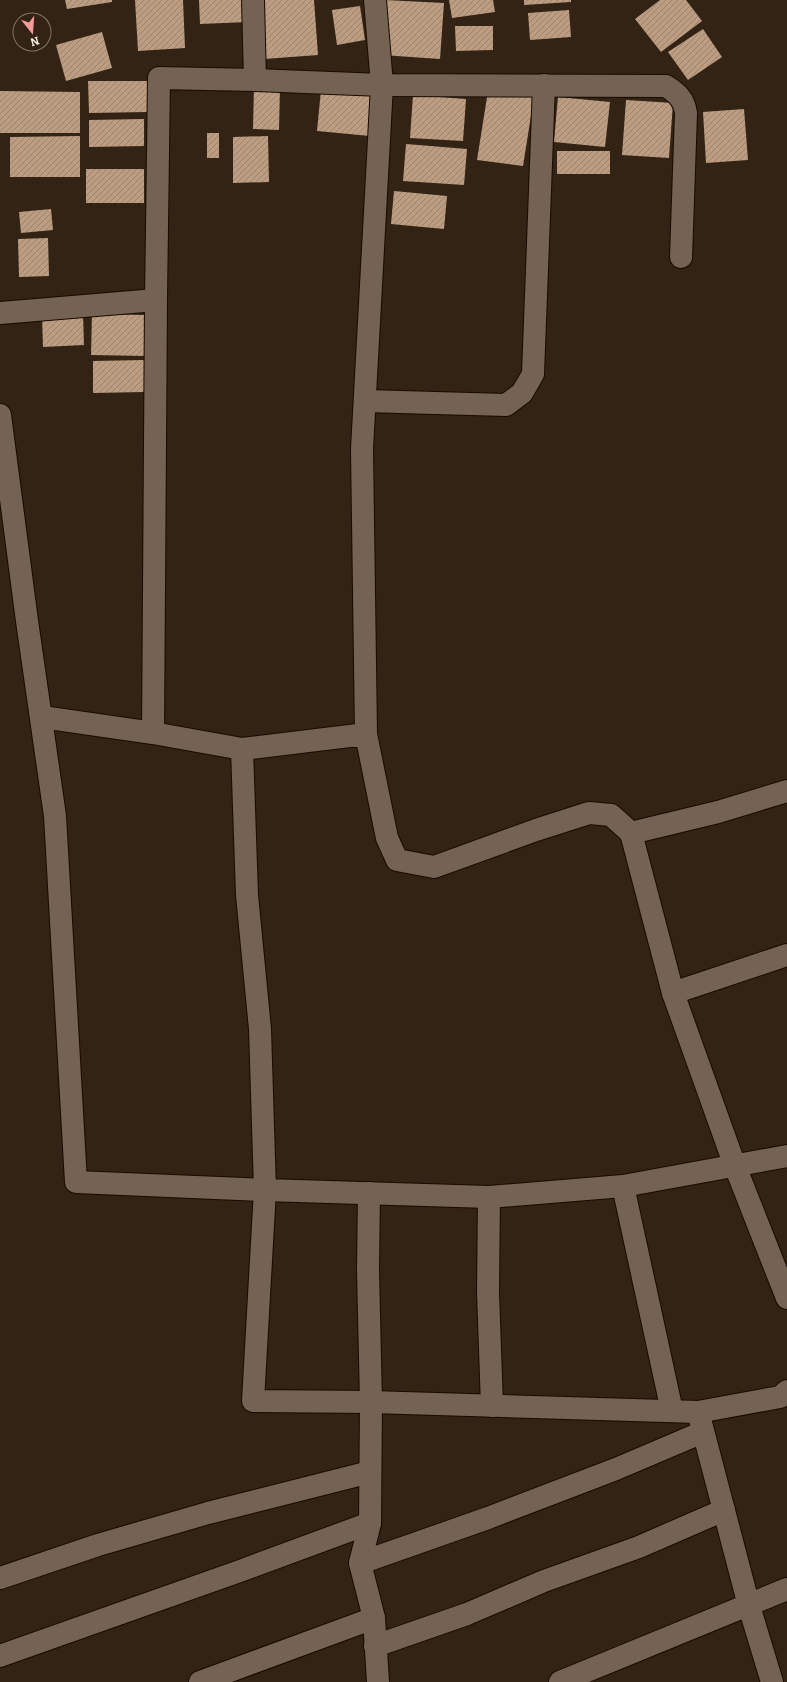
<svg xmlns="http://www.w3.org/2000/svg" width="787" height="1682" font-family="Bitter,serif">
	<defs>
		<pattern id="building-hatch" width="6" height="6" patternUnits="userSpaceOnUse"><rect width="6" height="6" fill="#bd9d81"/><path d="M-1 1l2-2M0 6l6-6M5 7l2-2" fill="none" stroke="#9b846f"/></pattern>
	</defs>
	<rect width="100%" height="100%" fill="#322314"/>
	<g fill="url(#building-hatch)">
		<path d="M65 0H112V2L67 9Z"/>
		<path d="M135 0H183L185 48 138 51Z"/>
		<path d="M199 0H247L248 22 200 24Z"/>
		<path d="M260 0H314L318 55 264 59Z"/>
		<path d="M385 0 444 3 440 59 382 55Z"/>
		<path d="M449 0H493L495 12 452 18Z"/>
		<path d="M524 0H571V2L524 5Z"/>
		<path d="M660 0H686L702 21 661 52 635 19Z"/>
		<path d="M360 6 365 40 337 45 332 10Z"/>
		<path d="M569 10 571 37 530 40 528 13Z"/>
		<path d="M455 26H493V50L456 51Z"/>
		<path d="M703 29 722 57 688 80 668 52Z"/>
		<path d="M102 32 112 68 66 81 56 45Z"/>
		<path d="M88 81H147V112L89 113Z"/>
		<path d="M254 86 280 87 279 130 253 129Z"/>
		<path d="M321 90 374 96 370 136 317 131Z"/>
		<path d="M0 91 80 92V133H0Z"/>
		<path d="M488 91 534 97 523 166 477 160Z"/>
		<path d="M413 95 466 99 463 141 410 138Z"/>
		<path d="M558 97 610 102 605 147 554 142Z"/>
		<path d="M626 100 673 103 669 158 622 155Z"/>
		<path d="M744 109 748 160 706 163 703 112Z"/>
		<path d="M144 119V146L89 147V120Z"/>
		<rect x="207" y="133" width="12" height="25"/>
		<path d="M80 136V177H10V137Z"/>
		<path d="M268 136 269 182 233 183V137Z"/>
		<path d="M406 144 467 149 464 185 403 181Z"/>
		<rect x="557" y="151" width="53" height="23"/>
		<rect x="86" y="169" width="58" height="34"/>
		<path d="M394 191 447 196 444 229 391 224Z"/>
		<path d="M51 209 53 230 21 233 19 212Z"/>
		<path d="M48 238 49 276 19 277 18 239Z"/>
		<path d="M83 314 84 345 43 347 42 316Z"/>
		<path d="M92 314 146 315 145 356 91 355Z"/>
		<path d="M144 360V392L93 393V361Z"/>
	</g>
	<g fill="none" stroke-linecap="round" stroke-linejoin="round">
		<g stroke="#190b01" stroke-width="24">
			<g id="minor">
				<path d="M253 0 255 80"/>
				<path d="M0 313 156 300"/>
				<path d="M365 401 506 405 522 393 533 374 544 85"/>
				<path d="M0 415 27 621 55 816 76 1182 265 1190 253 1401 371 1402 698 1412 780 1397 787 1391"/>
				<path d="M42 717 153 733"/>
				<path d="M366 734 362 449 382 85 375 0"/>
				<path d="M242 749 153 733 156 300 159 78 255 80 382 85 666 86C677 93 684 99 686 113L681 257"/>
				<path d="M787 791 718 812 631 833 673 993 735 1166 787 1298"/>
				<path d="M631 833 611 815 589 813 536 830 434 867 397 860 387 838 366 734 242 749 247 895 260 1029 265 1190 489 1197 623 1186 787 1156"/>
				<path d="M673 993 787 955"/>
				<path d="M623 1186 672 1411"/>
				<path d="M369 1193 368 1270 371 1402 370 1523 360 1563 374 1618 378 1682"/>
				<path d="M489 1197 488 1292 492 1406"/>
				<path d="M700 1419 749 1606 772 1682"/>
				<path d="M360 1563 488 1518 616 1469 703 1432"/>
				<path d="M0 1578 98 1545 208 1513 370 1472"/>
				<path d="M375 1646 467 1614 544 1581 639 1547 724 1510"/>
				<path d="M0 1656 240 1571 370 1523"/>
				<path d="M200 1682 374 1618"/>
				<path d="M560 1682 787 1589"/>
			</g>
		</g>
		<use href="#minor" stroke="#746252" stroke-width="22"/>
	</g>
	<g transform="translate(32 32) rotate(163)"><circle r="19" fill="#322314" stroke="#837669"/>
	<path d="M0-3L7 15L0 10L-7 15Z" fill="#f59b9b"/>
	<text y="-6" font-size="11" font-weight="bold" text-anchor="middle" fill="#fdf2e9">N</text>
	</g>
</svg>
